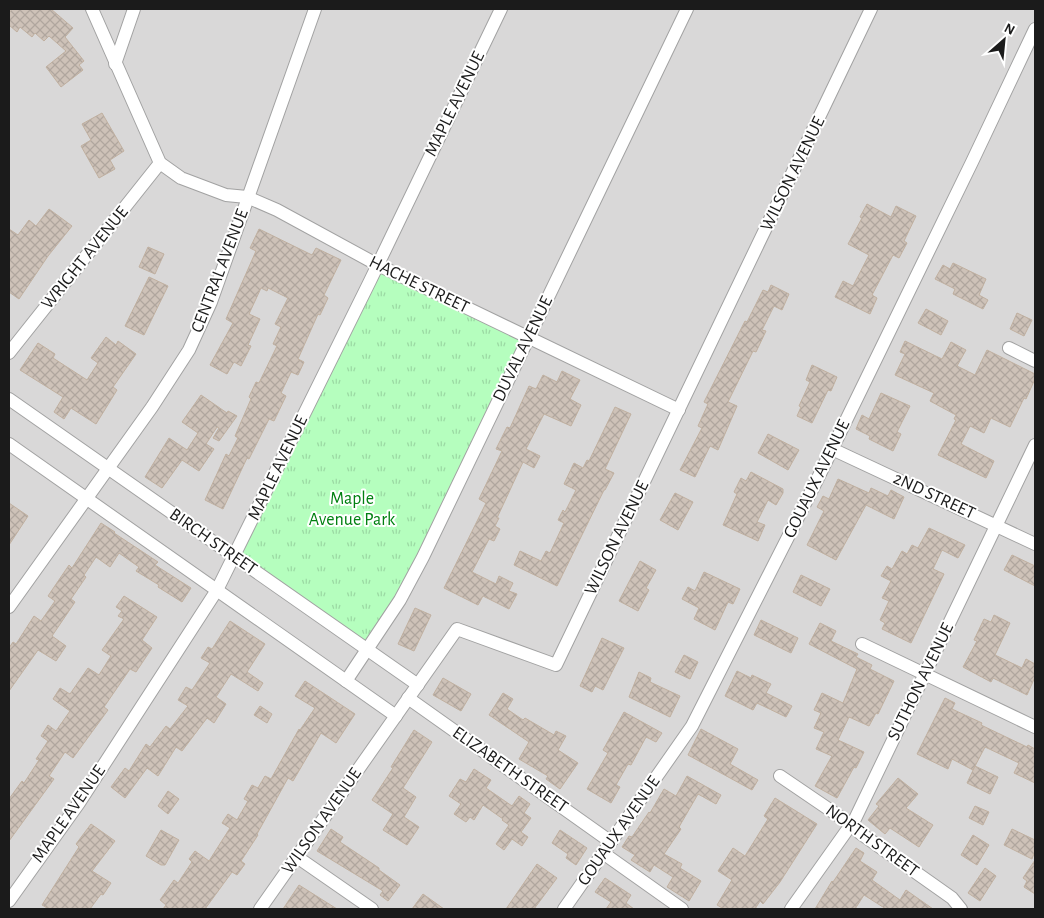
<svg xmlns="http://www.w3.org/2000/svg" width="1044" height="918" font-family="'Alegreya Sans',sans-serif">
	<defs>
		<pattern id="park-tufts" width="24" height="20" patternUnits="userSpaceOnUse" patternTransform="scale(1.25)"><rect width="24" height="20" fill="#b5febe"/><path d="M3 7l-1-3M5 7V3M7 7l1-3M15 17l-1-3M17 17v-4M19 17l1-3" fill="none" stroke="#9bd9a3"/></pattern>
		<pattern id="building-cross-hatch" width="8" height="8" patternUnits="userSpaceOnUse" patternTransform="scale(1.25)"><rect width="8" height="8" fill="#cec2b8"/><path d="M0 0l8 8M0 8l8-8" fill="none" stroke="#b0a69e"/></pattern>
	</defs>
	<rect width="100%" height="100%" fill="#eee9df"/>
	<rect fill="#d9d8d8" x="9" y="9" width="1026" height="900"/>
	<path fill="url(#park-tufts)" d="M378 265 528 338 423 557 367 650 234 556Z"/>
	<g fill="url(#building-cross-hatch)" stroke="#c0b0a0">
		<path d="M12 9H51L73 28 65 37 84 61 79 65 83 70 61 87 46 67 66 51 49 36 44 41 35 33 32 37 20 27 17 32 9 25V13Z"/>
		<path d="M102 113 124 151 110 160 115 169 99 178 81 146 91 140 82 124Z"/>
		<path d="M867 204 891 217 896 206 916 216 904 241 907 243 899 258 893 255 872 295 877 298 870 314 835 297 843 281 853 286 869 255 848 244 862 218 860 217Z"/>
		<path d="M49 209 72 226 48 256 19 299 9 292V229L18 235 29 220 36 226Z"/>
		<path d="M259 229 312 255 316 248 341 260 324 295 328 298 320 315 318 314 298 359 304 362 298 375 291 372 281 393 286 396 274 421 269 419 249 459 247 458 223 509 205 500 226 454 229 456 238 438 235 436 251 399 249 397 256 382 259 383 277 346 273 344 281 327 275 324 288 298 268 288 267 291 261 288 249 314 260 319 248 345 251 346 241 366 234 362 227 374 210 365 233 323 226 319 256 251 250 248Z"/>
		<path d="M148 247 164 254 155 274 139 267Z"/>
		<path d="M953 263 986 279 979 295 988 300 983 309 953 294 955 289 935 279 943 265 950 269Z"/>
		<path d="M149 277 168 286 144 335 125 326Z"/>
		<path d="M771 285 789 294 782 310 774 306 762 330 766 331 756 352 753 351 728 402 737 406 718 450 710 446 695 477 680 470 702 428 698 426 708 404 704 402 745 321 747 322 763 290 768 292Z"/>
		<path d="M926 309 948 321 941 335 918 323Z"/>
		<path d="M1017 313 1032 320 1024 336 1010 329Z"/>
		<path d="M106 337 116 345 118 341 136 354 113 387 117 390 96 424 71 408 64 419 54 412 63 397 20 370 38 343 55 354 53 358 87 380 98 363 91 358Z"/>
		<path d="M905 341 942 359 951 342 966 350 957 366 975 375 987 350 1035 374V379L1026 399 1024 398 1010 427 991 418 984 433 970 426 961 444 994 461 986 478 938 455 956 420 954 419 956 415 930 401 934 393 895 375 905 354 900 352Z"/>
		<path d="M812 365 837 377 831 391 828 390 812 423 797 416 801 407 799 406 810 382 806 380Z"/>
		<path d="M562 371 580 380 570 399 581 405 571 426 544 414 526 449 540 456 534 468 523 462 497 518H499L495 526 500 529 494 541 489 539 472 572 496 584 499 576 513 583 509 591 517 594 509 609 483 596 478 605 444 588 486 503 479 499 502 451 496 449 507 427 510 428 529 386 536 389 543 375 557 382Z"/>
		<path d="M881 393 910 406 897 432 901 434 893 451 869 439 870 436 856 429 862 415 869 419Z"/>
		<path d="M201 395 227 413 228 411 237 416 219 441 213 438 219 428 217 427 206 444 214 449 199 471 182 460 162 488 145 477 169 438 187 450 198 433 182 422Z"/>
		<path d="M615 407 631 414 605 469 614 473 605 490H604L557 586 514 565 520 551 541 561 546 551 550 553 564 523 558 520 563 510 565 512 576 490 564 484 574 463 583 468 587 460 589 461Z"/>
		<path d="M768 434 799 450 788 470 758 453Z"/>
		<path d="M751 472 783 489V493L776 505 768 500 757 522 765 525 758 541 723 525 737 494 734 492 741 478 746 481Z"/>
		<path d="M838 479 869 493 871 488 888 496 891 490 904 497 894 519 866 505 836 560 807 545 824 511 817 507 823 496 829 499Z"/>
		<path d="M675 493 693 502 678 530 660 520Z"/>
		<path d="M9 503 28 516 9 545Z"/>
		<path d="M101 523 115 532 114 533 158 562 155 565 191 588 182 602 158 587 159 585 136 571 139 567 119 553 110 567 96 557 84 575 86 577 71 599 75 602 52 636 66 646 56 661 38 650 9 691V648L13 642 16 644 34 616 41 621 55 601 48 596 69 565 72 568Z"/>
		<path d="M929 528 965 545 958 558 942 550 933 569 944 574 911 643 882 629 885 623 880 620 889 601 882 598 891 581 881 576 887 566 892 569 902 551 907 554 912 545 918 548Z"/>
		<path d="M1012 555 1035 566V586L1004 570Z"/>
		<path d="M640 561 656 570 646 588 649 590 638 611 619 601Z"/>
		<path d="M704 572 740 589 733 604 728 602 715 630 694 619 699 608 682 599 688 587 695 591Z"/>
		<path d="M801 575 830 589 821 606 793 592Z"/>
		<path d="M124 596 157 617 142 640 152 648 136 672 130 669 104 707 108 710 73 758 65 752 49 776 54 779 9 841V799L22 781 24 783 39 760 36 759 48 741 41 736 48 725 56 731 70 711 53 699 60 688 70 694 88 668 99 675 111 656 102 650 124 619 118 616 122 611 116 607Z"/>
		<path d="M415 608 431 615 414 651 398 644Z"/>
		<path d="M994 615 1010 623 995 655 1022 668 1026 659 1035 664V677L1027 695 993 678 991 682 963 667 977 641 974 640 984 619 991 622Z"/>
		<path d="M761 620 798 638 791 653 754 635Z"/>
		<path d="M230 621 265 644 247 672 263 683 258 691 231 674 216 697 226 704 214 723 207 718 182 751 176 747 158 776 147 768 125 798 111 787 125 768 129 771 146 744 150 747 166 726 170 729 188 706 178 700 186 687 192 690 210 663 201 658 208 647 212 649Z"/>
		<path d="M820 623 836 631 831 641 858 654 856 657 872 665 870 669 894 681 878 714 876 713 869 726 849 717 838 740 864 752 856 768 854 767 837 798 815 786 832 756 816 749 824 732 814 728 821 713 814 710 822 693 843 703 857 669 809 644Z"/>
		<path d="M602 638 624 648 603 690 595 686 592 692 580 686Z"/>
		<path d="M684 655 698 662 690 679 675 672Z"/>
		<path d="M737 671 751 678 752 675 771 684 766 693 792 706 786 717 757 703 753 710 725 696Z"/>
		<path d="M639 672 651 678 650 682 680 696 670 717 629 697Z"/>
		<path d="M443 678 471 694 461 711 433 695Z"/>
		<path d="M305 681 355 714 336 743 321 733 293 781 288 778 257 834 258 835 241 861 245 864 237 875 232 872 205 909H163L166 905 160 900 174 880 178 883 192 862 189 859 195 851 209 861 230 828 222 823 228 814 237 820 248 801 244 799 252 785 258 788 265 776 271 779 299 729 300 730 315 708 295 696Z"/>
		<path d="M503 693 513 699 507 709 523 720 525 718 554 735 556 731 566 736 558 750 578 763 560 789 546 779 548 776 519 759 529 742 489 715Z"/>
		<path d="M945 698 955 703 952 709 982 723 981 725 1027 747 1028 745 1035 749V783L1014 773 1019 763 985 747 973 770 952 759 948 769 917 754Z"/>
		<path d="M260 706 272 714 267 723 254 715Z"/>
		<path d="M624 712 662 733 656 742 646 737 631 765 628 764 616 785 620 787 611 803 587 789 608 753 603 750Z"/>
		<path d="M701 729 738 749 730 764 758 780 752 790 688 755Z"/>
		<path d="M414 730 432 742 403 788 416 797 404 817 419 827 407 845 383 830 393 814 372 800 393 768 391 767Z"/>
		<path d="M975 766 998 777 990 794 967 783Z"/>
		<path d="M474 769 491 780 486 788 512 806 519 796 530 804 524 813 531 818 521 832 528 837 522 846 512 839 504 850 496 844 509 825 502 820 503 819 483 805 474 820 470 817 466 822 454 814 461 804 449 796 460 779 466 782Z"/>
		<path d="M687 776 721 795 716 804 698 794 679 827 681 829 664 854 682 864 680 868 701 881 689 901 667 887 673 877 654 865 650 872 631 860 635 855 622 847 629 836 632 837 649 812 650 813 664 789 676 796Z"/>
		<path d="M898 778 918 794 906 808 933 825 919 847 890 828 885 834 868 820 879 806 876 804Z"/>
		<path d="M168 791 179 799 168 814 158 806Z"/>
		<path d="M775 798 817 824 780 882 763 904 760 901 755 909H724L717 905 732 880 718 871 733 848 745 856 768 819 764 816Z"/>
		<path d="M975 806 989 812 983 825 969 818Z"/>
		<path d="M91 824 115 841 92 871 111 883 103 895 101 894 90 909H49L42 905 79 847 76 844Z"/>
		<path d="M331 829 343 837 340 842 379 868V870L400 885 388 901 380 895 383 891 317 851Z"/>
		<path d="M1012 829 1035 840V851L1032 859 1004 845Z"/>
		<path d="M161 830 179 840 165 865H161L146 856Z"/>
		<path d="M560 830 587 848 576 865 566 858 568 854 552 843Z"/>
		<path d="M973 835 989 845 977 865 961 855Z"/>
		<path d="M856 848 864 853 860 861 877 872 872 880 900 900 906 890 933 909H886L864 895 855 909H815L832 881 833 882Z"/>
		<path d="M1035 860V894L1024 887 1027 881 1023 878Z"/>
		<path d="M537 864 557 878 534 909H506Z"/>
		<path d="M985 868 996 876 980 901 968 893Z"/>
		<path d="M605 878 631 895 626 903 634 909H606L611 902 595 892Z"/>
		<path d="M299 885 337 909H283Z"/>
		<path d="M423 894 444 909H412Z"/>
	</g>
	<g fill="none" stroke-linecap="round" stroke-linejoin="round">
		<g stroke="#a2a2a2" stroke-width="14">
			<g id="street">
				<path d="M92 9 160 163 181 178 226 195 247 197 277 210 378 265 679 410"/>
				<path d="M115 64 134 9"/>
				<path d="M1009 348 1035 361"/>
				<path d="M9 353 160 163"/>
				<path d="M9 399 418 685"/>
				<path d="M9 444 396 716"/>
				<path d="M832 449 1035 544"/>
				<path d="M9 607 152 407 189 350 211 302 315 9"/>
				<path d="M862 644 1035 727"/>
				<path d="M346 681 400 600 423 557 687 9"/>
				<path d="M408 698 611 842"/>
				<path d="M780 776 852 825 860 833 952 898 961 909"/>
				<path d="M603 853 682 909"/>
				<path d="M297 857 372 909"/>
				<path d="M9 901 79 803 217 590 370 281 501 9"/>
				<path d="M260 909 457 629 556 665 871 9"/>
				<path d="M564 909 692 726 817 480 972 162 1035 29"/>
				<path d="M791 909 855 819 1035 445"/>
			</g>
		</g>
		<use href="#street" stroke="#fff" stroke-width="12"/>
	</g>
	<g text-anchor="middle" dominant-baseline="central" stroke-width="4" stroke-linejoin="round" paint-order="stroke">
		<g font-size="18" fill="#1b1b1b" stroke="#fff">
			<text transform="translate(455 104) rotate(-64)">MAPLE AVENUE</text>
			<text transform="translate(793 174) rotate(-64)">WILSON AVENUE</text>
			<text transform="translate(85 258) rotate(-51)">WRIGHT AVENUE</text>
			<text transform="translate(220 271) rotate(-69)">CENTRAL AVENUE</text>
			<text transform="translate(419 285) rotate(26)">HACHE STREET</text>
			<text transform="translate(523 349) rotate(-64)">DUVAL AVENUE</text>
			<text transform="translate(278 468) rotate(-64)">MAPLE AVENUE</text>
			<text transform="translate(817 479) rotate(-64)">GOUAUX AVENUE</text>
			<text transform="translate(934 496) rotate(25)">2ND STREET</text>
			<text transform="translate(617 538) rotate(-64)">WILSON AVENUE</text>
			<text transform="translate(213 542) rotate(35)">BIRCH STREET</text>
			<text transform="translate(921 682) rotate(-64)">SUTHON AVENUE</text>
			<text transform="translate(510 770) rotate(35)">ELIZABETH STREET</text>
			<text transform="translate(69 814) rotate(-55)">MAPLE AVENUE</text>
			<text transform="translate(322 821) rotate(-55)">WILSON AVENUE</text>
			<text transform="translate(619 831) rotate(-55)">GOUAUX AVENUE</text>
			<text transform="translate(872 841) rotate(36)">NORTH STREET</text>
		</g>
		<g font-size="18" fill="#018011" stroke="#fff">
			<text x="352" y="499">Maple<tspan x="352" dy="21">Avenue Park</tspan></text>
		</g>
	</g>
	<rect width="1044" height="918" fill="none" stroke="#1b1b1b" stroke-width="20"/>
	<g transform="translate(1004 40) rotate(27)" stroke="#ffffff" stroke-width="4" paint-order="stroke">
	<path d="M0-4L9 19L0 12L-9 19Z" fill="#1b1b1b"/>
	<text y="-8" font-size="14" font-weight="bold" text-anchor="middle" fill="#1b1b1b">N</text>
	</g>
</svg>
